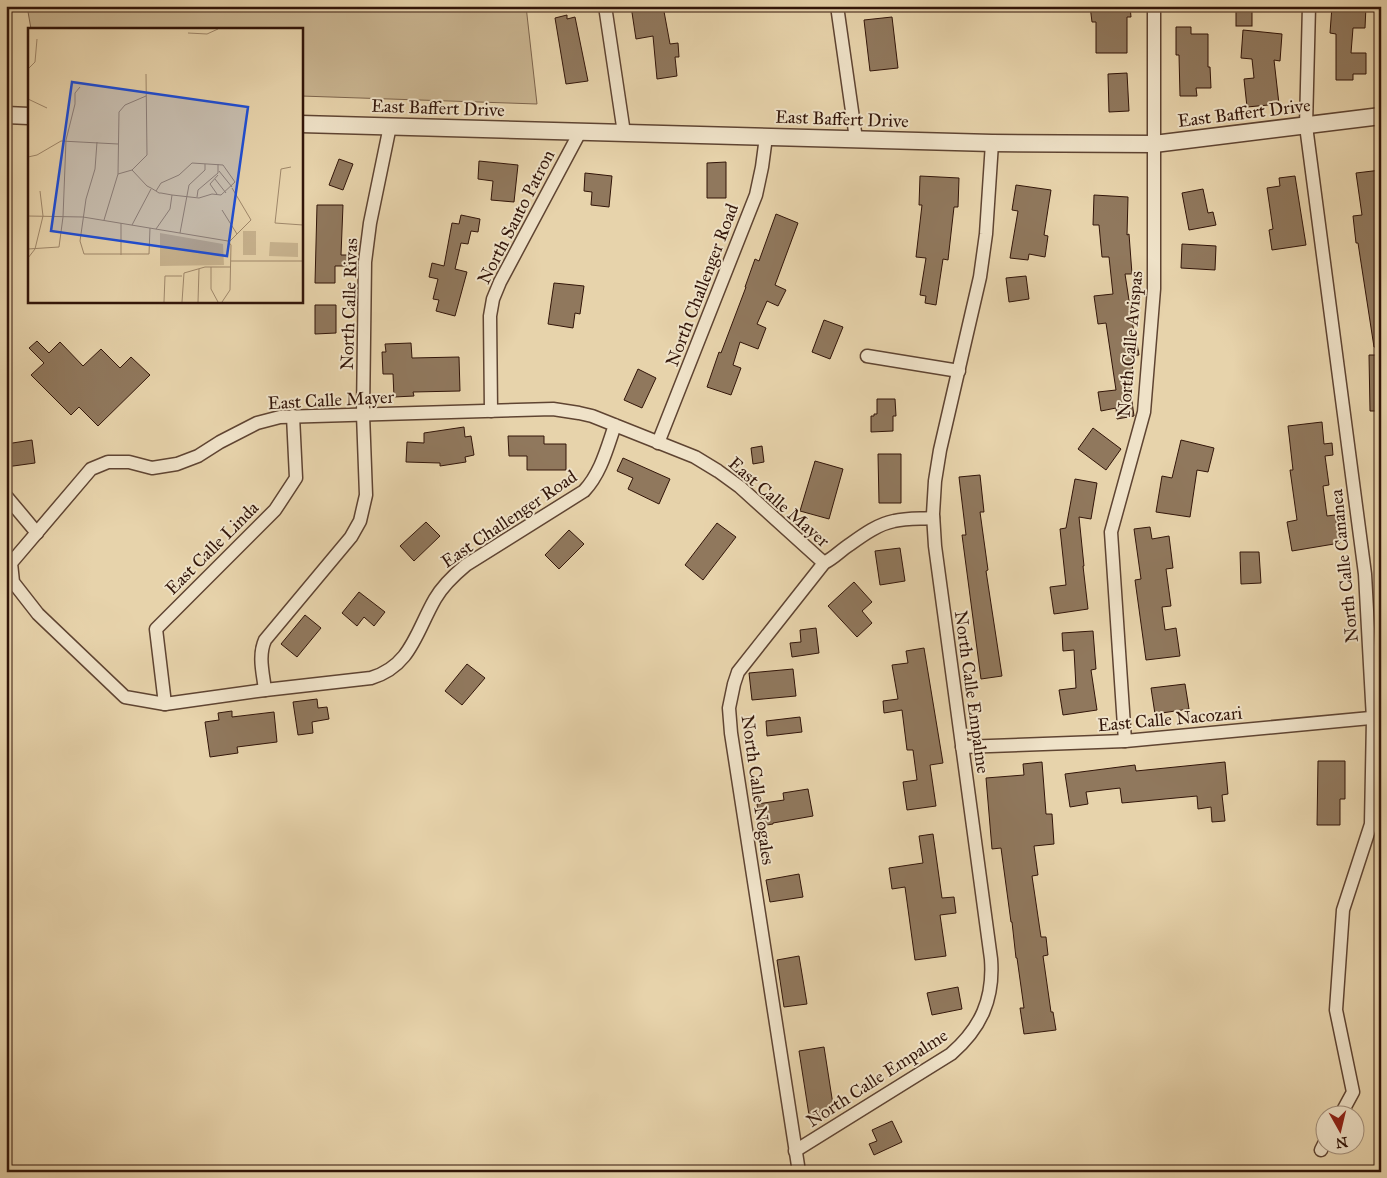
<svg xmlns="http://www.w3.org/2000/svg" width="1387" height="1178" font-family="'IM FELL Great Primer',serif">
	<rect width="100%" height="100%" fill="#e7d3ab"/>
	<filter id="stains"><feTurbulence type="fractalNoise" baseFrequency=".004" numOctaves="4"/><feColorMatrix values="0 0 0 0 .2 0 0 0 0 .09 0 0 0 0 .02 0 0 0 .5 -.17"/></filter>
	<radialGradient id="worn" r=".72"><stop offset=".6" stop-color="#630" stop-opacity="0"/><stop offset="1" stop-color="#630" stop-opacity=".3"/></radialGradient>
	<path fill="#c8b38f" stroke="#7d644c" d="M27 6H526L537 104 301 96V29H31Z"/>
	<g fill="#90785d" stroke="#321509">
		<path d="M631 6H663L670 44 678 43 679 57H675L677 76 657 79 653 36 636 39Z"/>
		<path d="M1090 6H1130L1131 17H1127V53H1096V22H1092Z"/>
		<path d="M1332 6H1366L1365 28H1353L1351 53H1366V74H1353V80H1336V34L1330 33Z"/>
		<rect x="1236" y="10" width="16" height="16"/>
		<path d="M567 15V19L575 17 588 81 566 84 555 18Z"/>
		<path d="M892 17 898 68 870 71 864 20Z"/>
		<path d="M1176 27H1191V34H1208V67H1210L1211 88H1196L1197 96H1180L1179 55H1176Z"/>
		<path d="M1243 30 1282 34 1280 61 1274 60 1279 104 1247 107 1244 79 1254 78 1252 59 1241 58Z"/>
		<path d="M1127 73 1129 111 1109 112 1108 74Z"/>
		<path d="M339 159 353 164 343 190 329 185Z"/>
		<path d="M479 161 518 165 514 202 491 200 493 181 478 179Z"/>
		<path d="M726 162V198H707V163Z"/>
		<path d="M1381 170V240H1378L1381 259V347H1374L1358 243H1356L1353 216 1362 215 1356 173Z"/>
		<path d="M585 173 612 176 609 207 591 205 592 192 584 191Z"/>
		<path d="M920 176 959 178 958 207H954L948 260 943 259 936 305 925 303 926 296 920 295 926 258 916 257 922 205H919Z"/>
		<path d="M1295 176 1306 245 1272 250 1269 230 1273 229 1267 188 1280 186 1279 178Z"/>
		<path d="M1016 185 1051 190 1044 235 1048 236 1045 257 1029 254 1028 260 1010 258 1018 211 1012 210Z"/>
		<path d="M1203 189 1208 213 1213 212 1216 225 1189 230 1182 193Z"/>
		<path d="M1094 195 1128 197 1127 235 1129 234 1132 274H1125L1134 333H1135L1139 355 1131 356 1133 372 1128 373 1134 416 1117 419 1116 408 1101 411 1098 392 1116 390 1106 323 1098 324 1094 296 1113 294 1109 257H1102L1099 225H1093Z"/>
		<path d="M317 205H343L341 255H351V266H335V283H315Z"/>
		<path d="M776 214 798 223 775 285 786 290 778 306 767 301 757 324 766 328 758 349 740 342 733 365 741 368 731 395 707 387 719 352 721 353 746 287H745L755 259 759 261Z"/>
		<path d="M461 215 480 219 478 232 471 231 468 244 461 243 455 269 467 272 455 316 436 311 439 300 433 299 438 279 429 277 432 263 444 266 452 223 459 224Z"/>
		<path d="M1182 244 1216 246 1215 270 1181 268Z"/>
		<path d="M1026 276 1029 299 1009 302 1006 278Z"/>
		<path d="M554 283 584 286 580 314 575 313 573 328 548 324Z"/>
		<path d="M315 305H336V333L315 334Z"/>
		<path d="M824 320 843 327 830 359 812 352Z"/>
		<path d="M37 341 49 353 60 342 83 366 101 349 120 368 131 357 150 375 98 426 79 407 71 415 31 375 44 363 29 348Z"/>
		<path d="M411 343 412 358 459 357 460 391 413 392 414 396 394 397 393 374H383L382 352H386L385 344Z"/>
		<path d="M1369 355H1381V411H1370Z"/>
		<path d="M638 369 656 378 642 408 624 400Z"/>
		<path d="M877 399H895L896 416H893V431L871 432V416H874V414H877Z"/>
		<path d="M1322 422 1324 444 1332 443 1333 455 1325 456 1329 485 1323 486 1327 516 1335 515 1340 543 1292 551 1287 522 1297 520 1290 470H1293L1288 426Z"/>
		<path d="M464 427 465 437 471 436 474 455 465 457 466 462 440 466V463L406 462 407 442 424 443V433Z"/>
		<path d="M1093 428 1121 449 1106 470 1078 449Z"/>
		<path d="M508 436H544V444H566V470H527V456H509Z"/>
		<path d="M32 440 35 463 6 467V444Z"/>
		<path d="M1181 440 1214 448 1208 472 1197 470 1190 517 1156 512 1162 476 1172 478Z"/>
		<path d="M762 446 764 462 753 464 751 448Z"/>
		<path d="M878 454H901V503H879Z"/>
		<path d="M623 458 670 479 659 504 628 489 633 478 617 471Z"/>
		<path d="M815 461 843 469 829 519 800 511Z"/>
		<path d="M980 475 984 512H980L988 570 986 571 1002 676 981 679 962 535H966L959 477Z"/>
		<path d="M1075 479 1097 483 1091 519 1079 517 1084 566H1083L1088 609 1054 614 1050 587 1066 585 1060 529 1066 528Z"/>
		<path d="M426 522 440 536 414 561 400 546Z"/>
		<path d="M717 523 736 537 703 580 685 565Z"/>
		<path d="M1150 527 1152 539 1169 536 1173 568 1166 569 1171 606 1162 607 1165 630 1176 628 1180 656 1146 660 1135 580 1141 579 1134 529Z"/>
		<path d="M569 530 584 544 559 569 545 555Z"/>
		<path d="M900 548 905 581 880 585 875 551Z"/>
		<path d="M1240 552H1259L1261 583 1241 584Z"/>
		<path d="M854 582 872 602 862 611 872 623 857 637 828 606Z"/>
		<path d="M359 592 385 612 374 626 364 617 357 626 342 613Z"/>
		<path d="M305 615 321 628 297 657 281 644Z"/>
		<path d="M816 628 819 653 792 657 790 643 801 642 800 630Z"/>
		<path d="M1093 631 1096 669 1091 670 1097 710 1063 715 1059 690 1076 688 1074 650 1063 651 1062 633Z"/>
		<path d="M924 648 943 763 930 765 936 806 907 810 903 782 917 780 913 750H907L902 710 884 713 883 701 898 699 892 665 908 663 906 651Z"/>
		<path d="M467 664 485 678 462 705 445 691Z"/>
		<path d="M793 669 796 696 752 700 749 673Z"/>
		<path d="M1185 684 1189 709 1155 714 1151 688Z"/>
		<path d="M317 699 318 708 327 707 329 719 312 722 313 733 298 735 293 702Z"/>
		<path d="M232 711V717L274 712 277 742 237 747 238 753 210 757 205 722 219 720 218 713Z"/>
		<path d="M800 717 802 732 767 736 766 721Z"/>
		<path d="M1318 761H1345V799H1340V825H1317Z"/>
		<path d="M1042 762 1046 814H1052L1054 844 1034 846 1038 875 1032 876 1041 937H1046L1048 955 1043 956 1051 1012H1053L1056 1030 1024 1034 1020 1008H1024L1017 958H1016L1012 922H1011L1001 848 992 849 986 778 1024 775 1023 764Z"/>
		<path d="M1225 762 1228 794 1222 795 1225 821 1212 822 1211 807 1198 809 1197 796 1122 803 1120 788 1086 792 1088 804 1070 807 1065 774 1135 765 1136 771Z"/>
		<path d="M808 789 813 816 773 823V824L760 826 757 804 784 800 783 793Z"/>
		<path d="M933 834 942 898 954 897 956 913 940 915 946 956 915 960 905 887 892 889 889 868 923 863 919 836Z"/>
		<path d="M799 874 803 897 770 902 766 880Z"/>
		<path d="M799 956 807 1004 784 1007 777 960Z"/>
		<path d="M958 987 962 1009 932 1015 927 993Z"/>
		<path d="M824 1047 834 1111 809 1115 799 1051Z"/>
		<path d="M892 1121 902 1142 874 1155 869 1144 877 1141 872 1130Z"/>
	</g>
	<g fill="none" stroke-linecap="round" stroke-linejoin="round">
		<g stroke="#5f4432" stroke-width="15">
			<g id="minor">
				<path d="M605 6 624 133"/>
				<path d="M837 6 856 139"/>
				<path d="M1309 6 1306 126 1365 574 1373 719 1371 824 1343 910 1336 1010 1353 1092 1340 1116"/>
				<path d="M867 356 959 371"/>
				<path d="M491 411 490 316 493 299 500 282 580 132"/>
				<path d="M615 425C607 448 601 473 584 491L466 565C454 575 443 585 435 599 416 632 411 666 371 678L265 690 165 704 125 697 38 614 13 582 11 563 91 469 108 462H129L152 468 177 464 198 456 220 442 257 423 280 417 553 409 579 413 592 416 695 457 718 471 740 487 824 563"/>
				<path d="M658 443 756 195 762 167 766 137"/>
				<path d="M6 496 37 533"/>
				<path d="M265 690C263 673 258 656 265 640L351 537 360 521 366 495 363 414 365 262 370 223 390 126"/>
				<path d="M165 704 156 629 275 510 296 478 293 416"/>
				<path d="M1125 741 1111 532 1144 412 1154 289V6"/>
				<path d="M962 747 1125 741 1381 717"/>
				<path d="M1321 1150 1324 1144"/>
				<path d="M795 1151 951 1054C981 1028 994 999 991 959L935 546 933 514 935 481 940 450 980 277 986 234 992 143"/>
				<path d="M799 1172 731 733 729 708 734 684 738 672 824 563C834 558 840 551 849 545 863 535 878 524 894 521 907 518 921 519 933 518"/>
			</g>
		</g>
		<g stroke="#5f4432" stroke-width="19">
			<g id="tertiary">
				<path d="M6 115 29 116"/>
				<path d="M301 124 992 143 1154 144 1381 116"/>
			</g>
		</g>
		<use href="#minor" stroke="#efe2c8" stroke-width="12"/>
		<use href="#tertiary" stroke="#efe2c8" stroke-width="16"/>
	</g>
	<g text-anchor="middle" dominant-baseline="central" stroke-width="4" stroke-linejoin="round" paint-order="stroke">
		<g font-size="18" fill="#321509" stroke="#efe2c8">
			<text transform="translate(438 108) rotate(2)">East Baffert Drive</text>
			<text transform="translate(1244 113) rotate(-7)">East Baffert Drive</text>
			<text transform="translate(842 119) rotate(2)">East Baffert Drive</text>
			<text transform="translate(516 217) rotate(-63)">North Santo Patron</text>
			<text transform="translate(702 285) rotate(-69)">North Challenger Road</text>
			<text transform="translate(349 304) rotate(-88)">North Calle Rivas</text>
			<text transform="translate(1130 344) rotate(-85)">North Calle Avispas</text>
			<text transform="translate(331 400) rotate(-3)">East Calle Mayer</text>
			<text transform="translate(779 502) rotate(41)">East Calle Mayer</text>
			<text transform="translate(509 519) rotate(-34)">East Challenger Road</text>
			<text transform="translate(212 548) rotate(-45)">East Calle Linda</text>
			<text transform="translate(1344 566) rotate(-96)">North Calle Cananea</text>
			<text transform="translate(972 692) rotate(82)">North Calle Empalme</text>
			<text transform="translate(1170 719) rotate(-5)">East Calle Nacozari</text>
			<text transform="translate(758 790) rotate(82)">North Calle Nogales</text>
			<text transform="translate(877 1078) rotate(-33)">North Calle Empalme</text>
		</g>
	</g>
	<g transform="translate(28 28)">
		<rect width="275" height="275" fill="#e7d3ab"/>
		<path d="M215 203H228V227H215ZM132 205 195 216 196 237 132 238ZM242 214 270 215V229L241 228Z" fill="#c8b38f"/>
		<path fill="none" stroke="#9f876a" stroke-width="1" d="M160 5 179 6 190 1M0 41 7 34 9 11M0 71 19 80M69 114 67 141 58 171 52 213 56 226H121L122 200M0 129 9 127 33 113 90 116M263 139 253 141 247 195 275 197M104 142 119 158 123 160 128 163 131 165H133L144 167 171 170 184 166 193 167 207 154 195 137 164 135 151 147 133 155 128 163M191 143 204 159M90 146 104 142 119 127 118 46M187 151 198 165M189 166 182 156 190 147M169 169 170 162 190 145V136M194 182 209 206M0 188 55 189 200 213 203 217 202 262 194 274M76 192 90 146 91 84 97 77 118 68M104 197 123 161M128 201 142 181 144 167M152 205 161 157 177 142V136M201 214 223 192 204 160M0 221 31 219 35 189 38 112 47 76V65L52 59M93 227V195M0 230 7 221 15 188 12 163M203 233H275M183 239V261L190 274M136 274 137 248H154M154 274 156 245 177 239H203M170 274 171 241"/>
		<path fill="#1d4ed8" fill-opacity="0.15" stroke="#1d4ed8" stroke-width="2.5" d="M44 54 220 79 199 228 23 203Z"/>
		<rect width="275" height="275" fill="none" stroke="#321509" stroke-width="2.5"/>
	</g>
	<rect width="1387" height="1178" fill="none" stroke="#e7d3ab" stroke-width="25"/>
	<rect x="8" y="8" width="1372" height="1163" fill="none" stroke="#321509" stroke-width="2.5"/>
	<rect x="12" y="12" width="1362" height="1153" fill="none" stroke="#321509"/>
	<g transform="translate(1340 1130) rotate(172)"><circle r="24" fill="#efe2c8" stroke="#a3907c"/>
	<path d="M0-4L9 19L0 12L-9 19Z" fill="#8f2418"/>
	<text y="-8" font-size="14" font-weight="bold" text-anchor="middle" fill="#321509">N</text>
	</g>
	<rect width="100%" height="100%" filter="url(#stains)"/>
	<rect width="100%" height="100%" fill="url(#worn)"/>
</svg>
